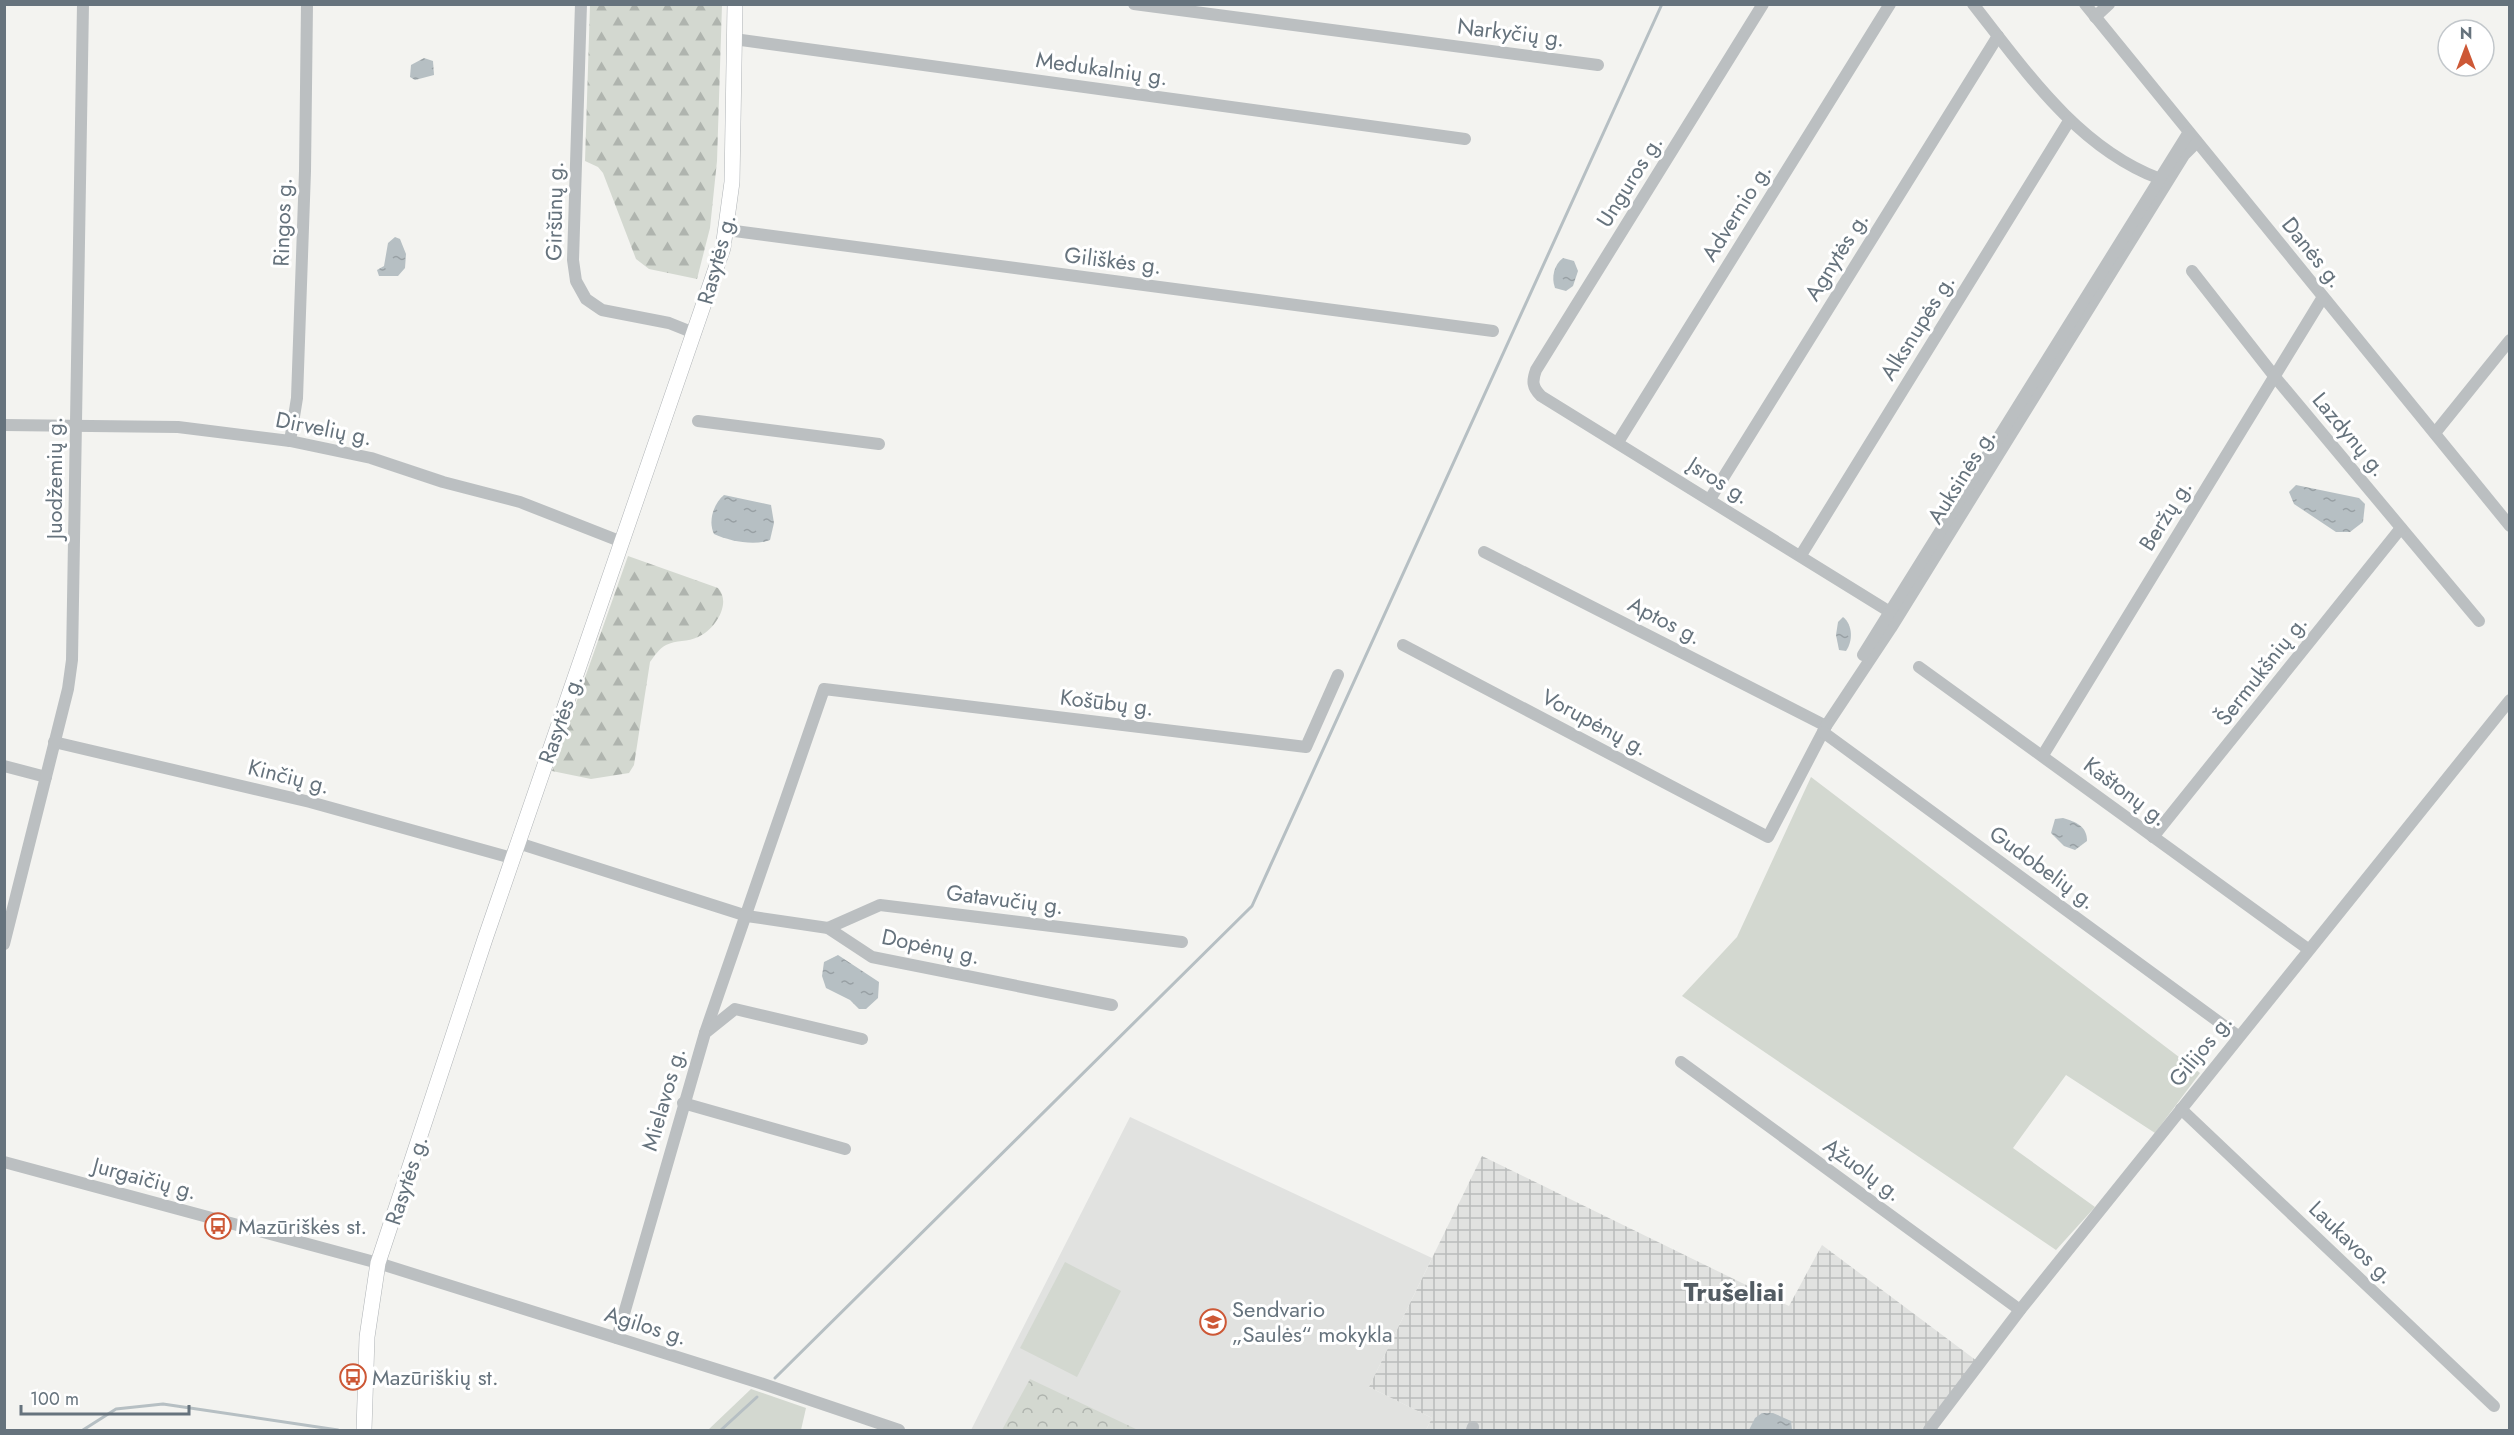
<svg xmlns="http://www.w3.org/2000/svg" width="2514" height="1435" font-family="Jost,sans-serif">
	<defs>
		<pattern id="industrial-grid" width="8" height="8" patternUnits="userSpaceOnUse" patternTransform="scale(1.5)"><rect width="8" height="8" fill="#e1e2e0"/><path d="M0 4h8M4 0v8" fill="none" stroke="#babcbb"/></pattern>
		<pattern id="forest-firs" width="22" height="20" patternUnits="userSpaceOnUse" patternTransform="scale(1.5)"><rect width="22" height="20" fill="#d3d8d0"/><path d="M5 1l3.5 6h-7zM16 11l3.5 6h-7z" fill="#afb4ae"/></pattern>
		<pattern id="park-crowns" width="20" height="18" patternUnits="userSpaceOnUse" patternTransform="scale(1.5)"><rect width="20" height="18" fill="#d3d8d0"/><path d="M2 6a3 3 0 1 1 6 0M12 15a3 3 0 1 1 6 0" fill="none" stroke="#afb4ae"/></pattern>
		<pattern id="water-ripples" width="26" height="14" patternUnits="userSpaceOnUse" patternTransform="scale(1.5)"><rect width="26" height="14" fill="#b6bfc3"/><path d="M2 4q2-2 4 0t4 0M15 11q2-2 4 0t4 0" fill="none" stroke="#98a0a4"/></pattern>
	</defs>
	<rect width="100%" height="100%" fill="#f3f3f0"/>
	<path fill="#e1e2e0" d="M1130 1117 1432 1258 1369 1387 1432 1418 1426 1430H971Z"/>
	<path fill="url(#industrial-grid)" d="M1482 1156 1789 1306 1822 1245 1977 1361 1923 1430H1426L1432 1418 1369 1387Z"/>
	<g fill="#d3d8d0">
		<path d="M1811 777 2200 1073 2155 1133 2066 1075 2013 1148 2095 1207 2056 1250 1682 996 1737 937Z"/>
		<path d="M1065 1262 1121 1291 1077 1377 1020 1348Z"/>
		<path d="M751 1389 806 1408 801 1430H708Z"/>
	</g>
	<g fill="url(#forest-firs)">
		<path d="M590 5H722L717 161 710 228 697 279 649 269 636 259 603 173 598 167 585 161Z"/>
		<path d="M628 556 718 588C732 603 715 630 698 637 688 642 676 640 666 645 659 649 655 655 650 662L634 765 629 773 591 779 552 771Z"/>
	</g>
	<path fill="url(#park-crowns)" d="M1030 1379 1138 1430H1002Z"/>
	<g fill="url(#water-ripples)">
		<path d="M424 58 433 61 434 75 415 80 410 77 411 65Z"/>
		<path d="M395 237 400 239 406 254 405 268 398 276H379L377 270 384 266 388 243Z"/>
		<path d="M1563 258 1574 261 1578 271 1573 286 1566 291 1555 288C1551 277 1554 265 1563 258Z"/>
		<path d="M2296 485 2359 498 2365 504 2363 522 2350 532H2336L2294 504 2289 492Z"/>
		<path d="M724 495 771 505 774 523 770 540C754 546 729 541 714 534 708 522 713 504 724 495Z"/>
		<path d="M1843 617C1853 625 1853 641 1846 651L1839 650 1836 635 1838 622Z"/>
		<path d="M2063 818C2076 822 2087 826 2087 841L2075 850 2064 846 2051 833 2055 819Z"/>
		<path d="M838 955 879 982 878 998 866 1009H859L850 1000 826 988 822 976 824 962Z"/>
		<path d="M1762 1413H1773L1791 1421 1792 1430H1749L1755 1418Z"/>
	</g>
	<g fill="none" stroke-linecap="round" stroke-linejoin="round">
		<g stroke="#b6bfc3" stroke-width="3">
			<path d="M775 1378 1252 906 1662 4"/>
			<path d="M83 1430 116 1409 163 1404 338 1430"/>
			<path d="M721 1430 757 1397"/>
		</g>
		<g stroke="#afb3b6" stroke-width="16">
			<path id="major" d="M364 1430 367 1337 378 1263 485 939 723 248 732 182 735 4"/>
		</g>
		<g stroke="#bbbfc1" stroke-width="12">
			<path d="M581 4 573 260 576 281 586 299 602 310 669 323 694 333"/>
			<path d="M1134 4 1598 65"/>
			<path d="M1763 4 1536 370C1532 381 1532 387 1541 396L1890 612"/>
			<path d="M1973 4C2025 70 2077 147 2158 178"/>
			<path d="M2085 4 2510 526"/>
			<path d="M2095 17 2109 4"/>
			<path d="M734 39 1465 139"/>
			<path d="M727 230 1493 331"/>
			<path d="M2192 271 2275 377 2479 621"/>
			<path d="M698 421 879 444"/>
			<path d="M4 425 178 427 290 441 371 458 443 482 520 502 622 542"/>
			<path d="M2435 433 2510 340"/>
			<path d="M290 441 297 398 305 171 307 4"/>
			<path d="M1618 442 1890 4"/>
			<path d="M1710 499 1998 36"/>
			<path d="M1484 552 1826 726"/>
			<path d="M1801 555 2069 121"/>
			<path d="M1403 645 1768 837 1826 726 1891 628 2184 155 2197 142"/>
			<path d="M1863 655 2189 132"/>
			<path d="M1919 667 2308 949"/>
			<path d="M1823 732 2238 1036"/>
			<path d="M54 742 310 802 512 858"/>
			<path d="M2043 755 2323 297"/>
			<path d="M4 766 46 777"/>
			<path d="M2153 837 2401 528"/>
			<path d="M518 843 747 916 828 928 872 957 1112 1005"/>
			<path d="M828 928 880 905 1182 942"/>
			<path d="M4 944 68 689 72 660 83 4"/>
			<path d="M705 1033 824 689 1306 747 1338 675"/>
			<path d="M1681 1062 2020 1310"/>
			<path d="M683 1103 845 1149"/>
			<path d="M2181 1109 2494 1406"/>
			<path d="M4 1162 378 1263 760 1383 899 1430"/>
			<path d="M617 1338 705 1033 735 1009 862 1039"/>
			<path d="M1472 1430 1473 1427"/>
			<path d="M1929 1430 2020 1310 2510 700"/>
		</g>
		<use href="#major" stroke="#fff" stroke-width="15"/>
	</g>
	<defs>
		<g id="bus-ring" transform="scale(1.35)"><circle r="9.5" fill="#fff" stroke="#cd5836" stroke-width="1.5"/><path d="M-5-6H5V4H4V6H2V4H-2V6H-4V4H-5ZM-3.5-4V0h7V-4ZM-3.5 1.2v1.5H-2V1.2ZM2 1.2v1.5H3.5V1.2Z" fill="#cd5836"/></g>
		<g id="school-ring" transform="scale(1.35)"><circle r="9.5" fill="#fff" stroke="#cd5836" stroke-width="1.5"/><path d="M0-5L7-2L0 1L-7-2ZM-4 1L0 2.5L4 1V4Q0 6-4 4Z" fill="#cd5836"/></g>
	</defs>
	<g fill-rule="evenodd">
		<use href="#bus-ring" x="218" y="1226"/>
		<use href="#school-ring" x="1213" y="1322"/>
		<use href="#bus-ring" x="353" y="1377"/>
	</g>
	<g text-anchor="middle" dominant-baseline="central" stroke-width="6" stroke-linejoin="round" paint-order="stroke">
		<g font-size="22" fill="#66737d" stroke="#fff">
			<text transform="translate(1511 32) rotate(7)">Narkyčių g.</text>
			<text transform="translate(1102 68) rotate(8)">Medukalnių g.</text>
			<text transform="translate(1629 181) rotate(-58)">Unguros g.</text>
			<text transform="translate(554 211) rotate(-89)">Giršūnų g.</text>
			<text transform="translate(1736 212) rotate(-58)">Advernio g.</text>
			<text transform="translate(282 222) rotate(-88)">Ringos g.</text>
			<text transform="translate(2313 252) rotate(51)">Danės g.</text>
			<text transform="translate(1836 256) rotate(-58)">Agnytės g.</text>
			<text transform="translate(716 259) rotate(-75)">Rasytės g.</text>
			<text transform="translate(1113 260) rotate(7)">Giliškės g.</text>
			<text transform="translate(1917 327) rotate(-58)">Alksnupės g.</text>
			<text transform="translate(324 428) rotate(11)">Dirvelių g.</text>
			<text transform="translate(2350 434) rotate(50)">Lazdynų g.</text>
			<text transform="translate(1961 476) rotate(-58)">Auksinės g.</text>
			<text transform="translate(54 478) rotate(-90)">Juodžemių g.</text>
			<text transform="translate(1719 480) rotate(32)">Įsros g.</text>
			<text transform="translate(2165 515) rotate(-58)">Beržų g.</text>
			<text transform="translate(1665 620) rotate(27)">Aptos g.</text>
			<text transform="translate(2261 670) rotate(-52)">Šermukšnių g.</text>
			<text transform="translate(1107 702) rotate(7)">Košūbų g.</text>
			<text transform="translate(560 719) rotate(-71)">Rasytės g.</text>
			<text transform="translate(1595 722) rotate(28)">Vorupėnų g.</text>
			<text transform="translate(289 776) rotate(14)">Kinčių g.</text>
			<text transform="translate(2126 791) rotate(37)">Kaštonų g.</text>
			<text transform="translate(2043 867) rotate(36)">Gudobelių g.</text>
			<text transform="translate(1005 899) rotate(7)">Gatavučių g.</text>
			<text transform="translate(931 946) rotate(12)">Dopėnų g.</text>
			<text transform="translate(2200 1050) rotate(-51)">Gilijos g.</text>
			<text transform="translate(663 1099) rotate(-74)">Mielavos g.</text>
			<text transform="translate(1863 1169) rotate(36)">Ąžuolų g.</text>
			<text transform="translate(145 1178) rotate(15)">Jurgaičių g.</text>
			<text transform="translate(406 1180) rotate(-72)">Rasytės g.</text>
			<text transform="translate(2352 1242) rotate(44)">Laukavos g.</text>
			<text transform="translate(646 1325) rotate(17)">Agilos g.</text>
		</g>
		<g font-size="22" fill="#66737d" stroke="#fff" text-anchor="start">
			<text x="238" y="1226">Mazūriškės st.</text>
			<text x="1232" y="1309">Sendvario<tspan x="1232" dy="25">„Saulės“ mokykla</tspan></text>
			<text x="372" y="1377">Mazūriškių st.</text>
		</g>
		<g font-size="26" font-weight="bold" fill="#535c63" stroke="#fff">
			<text x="1734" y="1292">Trušeliai</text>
		</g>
	</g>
	<rect width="2514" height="1435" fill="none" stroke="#66737d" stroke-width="12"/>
	<g transform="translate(2466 48)"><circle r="28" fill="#ffffff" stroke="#c2c7cb" stroke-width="1.5"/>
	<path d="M0-4.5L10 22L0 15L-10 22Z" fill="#cd5836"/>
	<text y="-9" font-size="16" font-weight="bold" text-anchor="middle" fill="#66737d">N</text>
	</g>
	<path d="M21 1405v9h168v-9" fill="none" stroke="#66737d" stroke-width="3"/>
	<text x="30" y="1405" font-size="18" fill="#66737d" stroke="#ffffff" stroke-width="4.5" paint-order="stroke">100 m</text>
</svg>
